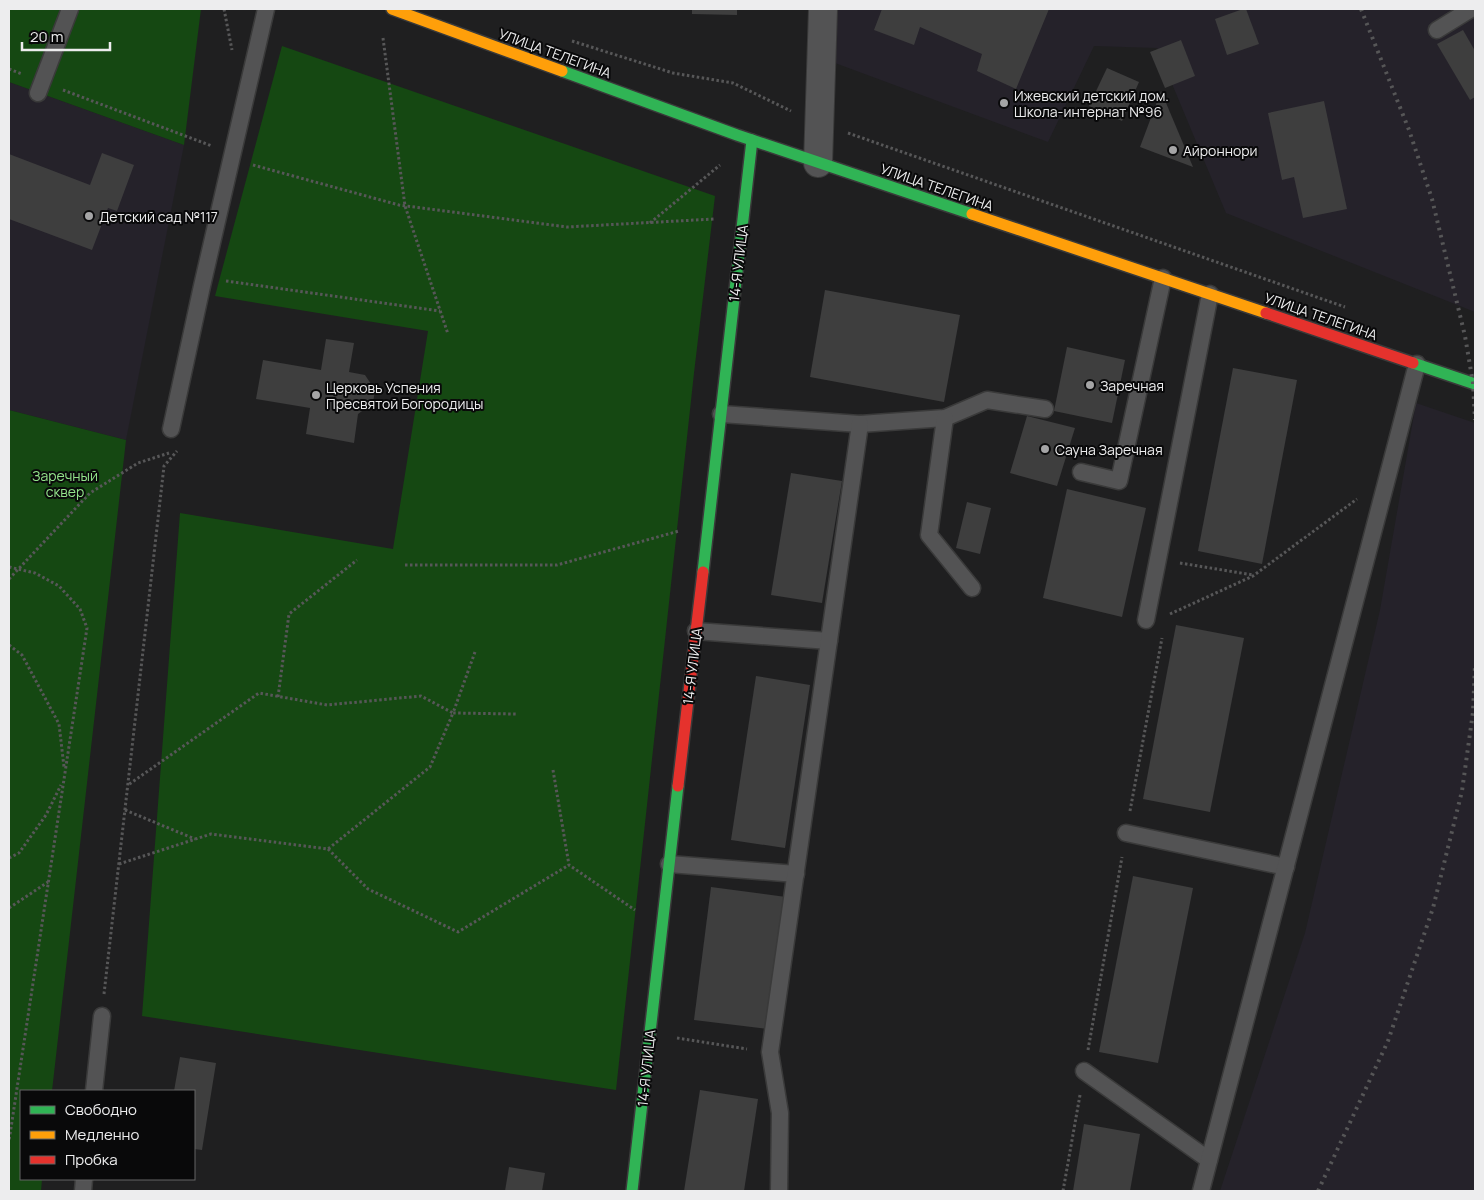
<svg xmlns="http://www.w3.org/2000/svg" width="1484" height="1200" font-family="Manrope,sans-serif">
	<rect width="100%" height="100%" fill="#1f1f20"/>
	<g fill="#25222a">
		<path d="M837 9H1475V312L1226 213 1157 48 1094 46 1048 142 835 63Z"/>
		<path d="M9 82 184 145 126 440 9 410Z"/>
		<path d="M1416 403 1475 423V1191H1220L1305 933 1380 610Z"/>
	</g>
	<g fill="#154812">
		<path d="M9 9H201L184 145 9 82Z"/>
		<path d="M282 46 715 196 694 373 616 1090 142 1016 180 513 393 549 428 331 215 296Z"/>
		<path d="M9 410 126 440 52 1091H21V1179H42L41 1191H9Z"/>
	</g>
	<g fill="#3e3e3e">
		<path d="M692 9H737V15L692 14Z"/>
		<path d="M882 9H1049L1016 89 977 71 982 54 920 27 914 45 874 30Z"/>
		<path d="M1243 9H1246L1259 44 1227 55 1215 19Z"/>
		<path d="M1463 30 1475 51V97L1470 100 1437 44Z"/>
		<path d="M1181 40 1195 76 1165 88 1150 52Z"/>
		<path d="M1107 68 1139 82 1122 121 1089 106Z"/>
		<path d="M1161 91 1193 167 1140 147Z"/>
		<path d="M1324 101 1347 209 1303 218 1294 177 1282 180 1268 113Z"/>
		<path d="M102 153 134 165 117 211 108 208 92 250 9 219V154L90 185Z"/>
		<path d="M825 290 960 315 944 402 810 377Z"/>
		<path d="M326 339 354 343 349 372 365 375 375 390 373 403 358 414 354 443 306 434 310 408 256 399 263 360 321 370Z"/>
		<path d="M1067 347 1125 360 1112 423 1054 411Z"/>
		<path d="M1233 368 1297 380 1262 564 1198 551Z"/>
		<path d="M1027 416 1075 428 1057 486 1010 473Z"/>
		<path d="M791 473 842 481 822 603 771 595Z"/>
		<path d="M1067 489 1146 508 1122 617 1043 598Z"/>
		<path d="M967 502 991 508 980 554 956 548Z"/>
		<path d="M1176 625 1244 638 1210 812 1143 799Z"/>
		<path d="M756 676 810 685 785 848 731 840Z"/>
		<path d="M1133 876 1193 888 1158 1063 1099 1052Z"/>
		<path d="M711 887 786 897 769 1029 694 1020Z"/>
		<path d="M180 1057 216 1063 202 1150 194 1149V1091H174Z"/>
		<path d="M700 1090 758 1099 744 1191H684Z"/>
		<path d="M1084 1124 1140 1134 1130 1191H1073Z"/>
		<path d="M509 1167 545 1173 542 1191H505Z"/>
	</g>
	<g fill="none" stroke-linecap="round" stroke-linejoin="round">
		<g stroke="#3a3a3a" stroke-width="19">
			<g id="lane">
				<path d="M1437 30 1471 9"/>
				<path d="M38 93 70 9"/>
				<path d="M721 414 860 424 945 418 987 400 1045 409"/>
				<path d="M945 418 929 535 972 588"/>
				<path d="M171 429 202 286 266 9"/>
				<path d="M1081 472 1119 481 1163 278"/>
				<path d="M1146 620 1210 294"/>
				<path d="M696 631 829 641"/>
				<path d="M1126 833 1286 867"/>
				<path d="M669 864 796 874"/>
				<path d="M1084 1071 1209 1160"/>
				<path d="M94 1091 102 1016"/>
				<path d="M83 1191 84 1179"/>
				<path d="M779 1191 780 1113 770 1052 860 424"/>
				<path d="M1201 1191 1417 364"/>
			</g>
		</g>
		<g stroke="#3a3a3a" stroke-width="30">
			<path id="street" d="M818 163 823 9"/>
		</g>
		<g stroke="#3a3a3a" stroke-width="14">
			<g id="fast">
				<path d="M562 71 737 135 972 214"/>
				<path d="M1413 363 1475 384"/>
				<path d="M703 572 752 140"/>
				<path d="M632 1191 678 786"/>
			</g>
		</g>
		<g stroke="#3a3a3a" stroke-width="14">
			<g id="slow">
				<path d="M392 9 562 71"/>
				<path d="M972 214 1266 313"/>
			</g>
		</g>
		<g stroke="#3a3a3a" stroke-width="14">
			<g id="jam">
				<path d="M1266 313 1413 363"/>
				<path d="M678 786 703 572"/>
			</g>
		</g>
		<g stroke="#575758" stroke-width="3" stroke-dasharray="2.5 2.5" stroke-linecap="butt">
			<path d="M224 9 232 50"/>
			<path d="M383 38 405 206 448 334"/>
			<path d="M572 41 673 73 733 83 791 111"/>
			<path d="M9 69 22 74"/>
			<path d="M63 90 212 146"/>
			<path d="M848 133 1345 307"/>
			<path d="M253 165 399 205 567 227 714 219"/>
			<path d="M650 223 720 165"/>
			<path d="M226 281 440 311"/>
			<path d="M1180 563 1253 575"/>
			<path d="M405 565H557L679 531"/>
			<path d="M9 567 35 573 59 586 80 609 87 628 9 1141"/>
			<path d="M9 579 90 493 138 463 169 453"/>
			<path d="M1170 614 1253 576 1357 499"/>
			<path d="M9 645 22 655 59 724 64 767"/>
			<path d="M475 652 453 713 516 714"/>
			<path d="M278 697 289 614 357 560"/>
			<path d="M553 770 569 865 635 910"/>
			<path d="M125 810 195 839"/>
			<path d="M1130 811 1162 638"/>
			<path d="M328 849 368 889 458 932 569 865"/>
			<path d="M9 858 19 853 46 815 61 785"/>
			<path d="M119 864 211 834 328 849 430 767 453 713 421 696 327 705 259 693 128 785"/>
			<path d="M9 908 48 882"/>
			<path d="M104 994 164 466 177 451"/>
			<path d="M677 1038 747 1049"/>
			<path d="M1088 1050 1122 857"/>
			<path d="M1063 1191 1080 1095"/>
		</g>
		<use href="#lane" stroke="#535354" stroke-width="16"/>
		<use href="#street" stroke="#535354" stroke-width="28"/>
		<use href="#fast" stroke="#30b455" stroke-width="11"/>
		<use href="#slow" stroke="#ff9f0a" stroke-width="11"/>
		<use href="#jam" stroke="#e5322d" stroke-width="11"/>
		<g stroke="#565657" stroke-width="4" stroke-dasharray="2.5 5" stroke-linecap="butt">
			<path d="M1361 9 1409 130 1432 199 1465 336 1473 383 1475 420"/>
			<path d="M1318 1191 1388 1041 1433 908 1462 791 1473 712 1475 665"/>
		</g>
	</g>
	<g fill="#a5a5a6" stroke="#09090a" stroke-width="2">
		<circle cx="1004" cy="103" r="5"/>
		<circle cx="1173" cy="150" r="5"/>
		<circle cx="89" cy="216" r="5"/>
		<circle cx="1090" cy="385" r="5"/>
		<circle cx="316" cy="395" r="5"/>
		<circle cx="1045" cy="449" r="5"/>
	</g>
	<g text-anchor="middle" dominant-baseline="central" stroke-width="4" stroke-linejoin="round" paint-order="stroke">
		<g font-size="14" fill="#ededee" stroke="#09090a">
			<text transform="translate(555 53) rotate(20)">УЛИЦА ТЕЛЕГИНА</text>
			<text transform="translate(937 187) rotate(19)">УЛИЦА ТЕЛЕГИНА</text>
			<text transform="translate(738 263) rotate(-83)">14-Я УЛИЦА</text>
			<text transform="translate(1321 316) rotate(19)">УЛИЦА ТЕЛЕГИНА</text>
			<text transform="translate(692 666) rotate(-83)">14-Я УЛИЦА</text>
			<text transform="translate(646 1068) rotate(-84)">14-Я УЛИЦА</text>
		</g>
		<g font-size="14" fill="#ededee" stroke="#09090a" text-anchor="start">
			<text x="1014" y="95">Ижевский детский дом.<tspan x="1014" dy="16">Школа-интернат №96</tspan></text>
			<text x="1183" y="150">Айроннори</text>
			<text x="99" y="216">Детский сад №117</text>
			<text x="1100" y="385">Заречная</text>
			<text x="326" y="387">Церковь Успения<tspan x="326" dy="16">Пресвятой Богородицы</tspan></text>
			<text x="1055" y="449">Сауна Заречная</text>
		</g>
		<g font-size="14" fill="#93e38b" stroke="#09090a">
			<text x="65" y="475">Заречный<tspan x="65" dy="16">сквер</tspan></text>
		</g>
	</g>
	<rect width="1484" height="1200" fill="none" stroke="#ededee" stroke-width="20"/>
	<rect x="20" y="1090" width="175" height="90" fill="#09090a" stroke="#646465"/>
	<rect x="30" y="1106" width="25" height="8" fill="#30b455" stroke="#646465"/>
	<text x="65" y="1115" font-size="15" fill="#ededee">Свободно</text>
	<rect x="30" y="1131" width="25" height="8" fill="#ff9f0a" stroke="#646465"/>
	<text x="65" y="1140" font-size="15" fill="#ededee">Медленно</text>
	<rect x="30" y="1156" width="25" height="8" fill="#e5322d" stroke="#646465"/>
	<text x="65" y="1165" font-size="15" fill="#ededee">Пробка</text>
	<path d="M22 42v8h88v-8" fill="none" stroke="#ededee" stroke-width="2.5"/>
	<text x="30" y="42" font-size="15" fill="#ededee" stroke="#09090a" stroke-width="4" paint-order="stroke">20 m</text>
</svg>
